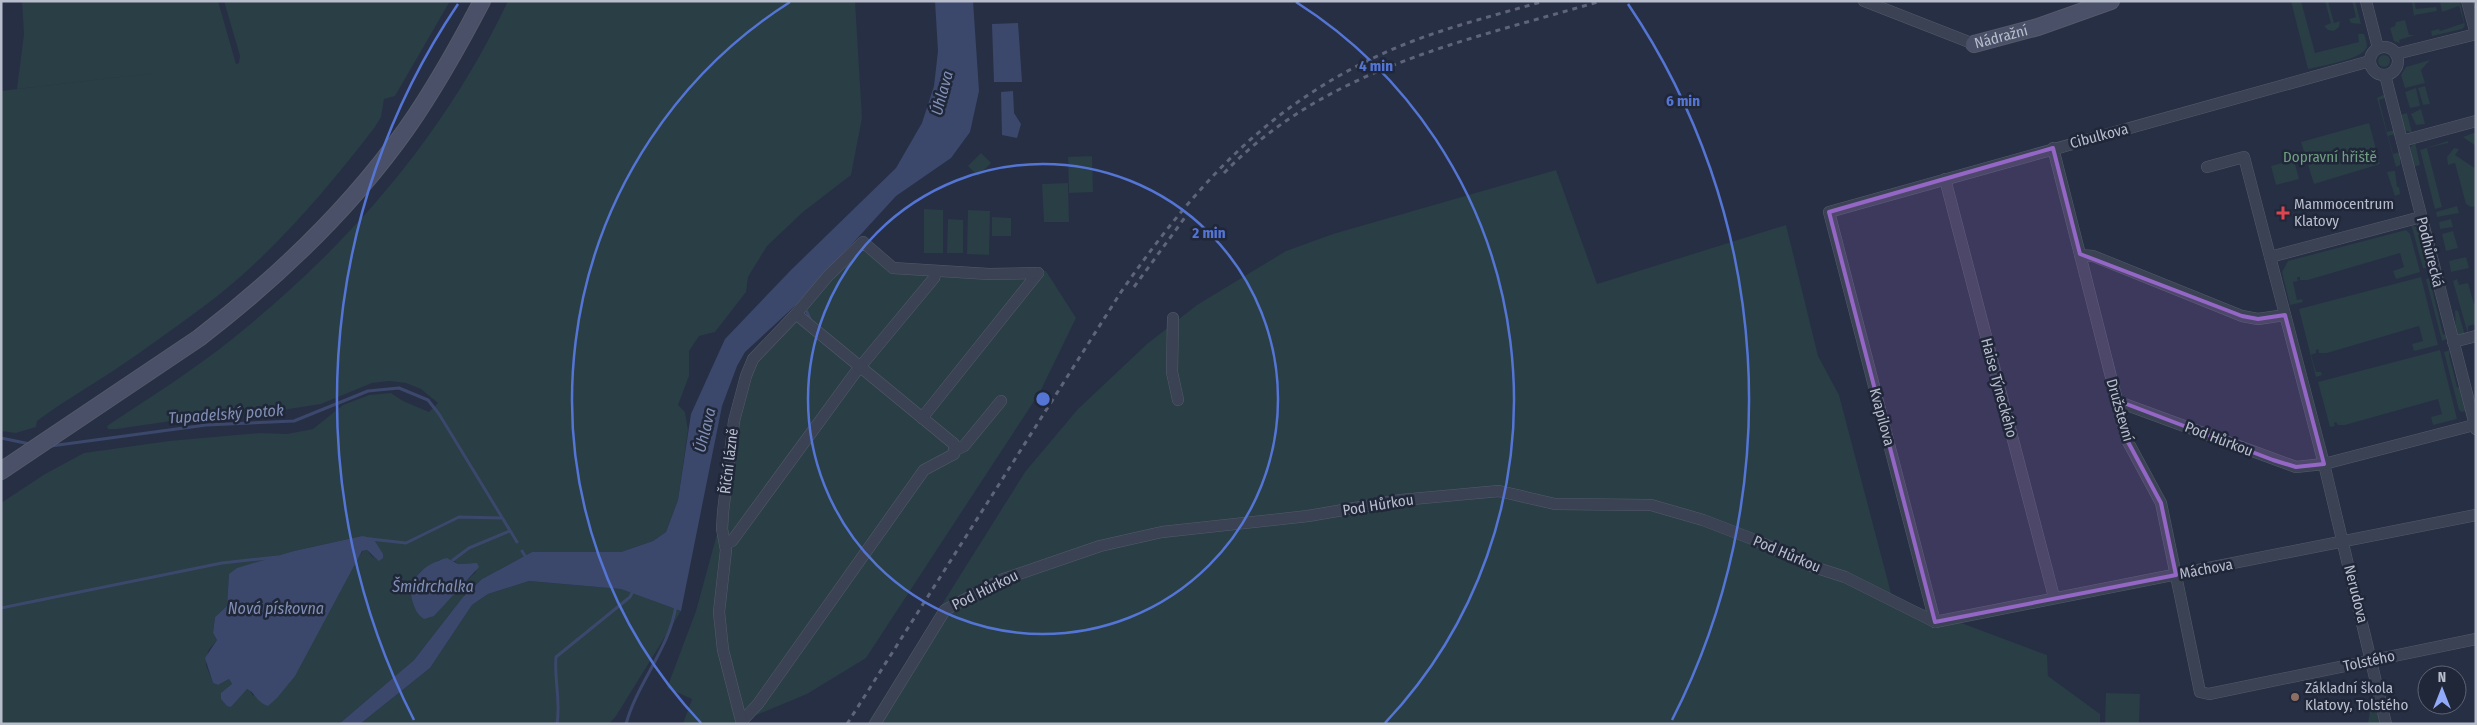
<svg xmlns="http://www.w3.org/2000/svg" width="2477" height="725" font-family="'Fira Sans Condensed',sans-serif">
	<rect width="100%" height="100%" fill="#272f44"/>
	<g fill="#293e45" fill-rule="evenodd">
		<path d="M22 1H218L236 64 239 63 240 56 224 1H450L395 96 384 99 381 117 375 127C324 193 270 257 203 307 173 329 143 351 113 371 87 388 61 403 37 421L36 427 16 433 1 431V91L197 68 17 89 24 34Z"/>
		<path d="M508 1H855L862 118 851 175 803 212 767 246 748 277 746 292 715 332 699 336 689 351V376L678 405 685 412 688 430 678 500 666 532 653 541 621 552H532L482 579 463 597 414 660 339 724H1V503L45 474 84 453 169 441 260 433 287 434 313 429 343 405 369 395 391 393 403 401 429 412 438 403 421 389 406 383 389 381 372 383 321 404 270 412 212 415 117 429H108L107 426C149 398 192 371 231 340 349 245 443 138 508 1ZM362 536 374 559 367 550 363 551 253 696 250 690 246 689 231 707 232 684 229 679 218 685 213 683 206 665 208 651 217 640 213 633 215 617 227 606 229 574 294 551ZM439 560H453L458 564 472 563 476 572 451 595 434 616 413 581 421 571Z"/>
		<path d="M2291 1H2301L2315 53 2359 42 2358 34H2364C2365 37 2367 43 2367 46 2366 59 2320 66 2308 69Z"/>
		<path d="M2325 1H2328L2334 23 2340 21 2339 27 2334 31 2328 30 2324 26 2331 23Z"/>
		<path d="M2352 1H2355L2361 24 2351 23 2349 19 2356 17Z"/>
		<path d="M2412 1H2414L2416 9 2436 7 2437 11 2415 15 2414 17Z"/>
		<path d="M2447 1H2460L2465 26 2462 29 2432 36 2431 31 2439 29 2440 31 2464 23 2459 6 2442 12 2440 3Z"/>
		<path d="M2405 20 2409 35H2415L2399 40 2400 43 2394 41 2390 28 2395 26 2396 22Z"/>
		<circle cx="2384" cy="61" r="6"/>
		<path d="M2430 60 2421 70 2425 83 2405 88 2401 75 2406 67Z"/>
		<path d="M2425 86 2430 104 2423 105 2418 88Z"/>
		<path d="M2416 88 2420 106 2410 108 2405 92Z"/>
		<path d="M2385 94 2386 98 2379 100 2387 132 2394 130 2395 134 2388 136 2393 154 2400 152V165L2396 167 2377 98Z"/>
		<path d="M2421 109 2425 124 2416 125 2411 114Z"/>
		<path d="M2407 113 2412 133 2405 130 2400 115Z"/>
		<path d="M2369 123 2380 164 2314 184 2301 142Z"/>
		<path d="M2476 132V146L2463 137Z"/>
		<path d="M2448 141V143L2427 148 2442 207 2435 209 2420 150Z"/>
		<path d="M2415 142 2420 165 2413 167 2409 149Z"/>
		<path d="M2454 148 2459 149 2455 155 2476 169V206L2471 207 2466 204 2455 163 2448 165 2447 157Z"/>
		<path d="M981 153 991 163 978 176 968 166Z"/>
		<path d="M1092 156 1093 192 1069 193 1068 157Z"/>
		<path d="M2294 160 2299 179 2276 185 2271 166Z"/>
		<path d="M1556 170 1597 284 1786 225 1818 356 1839 395 1892 597 2047 655 2048 676 2100 714V724H867L1025 472 1078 409 1147 344 1197 305 1286 251 1333 234Z"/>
		<path d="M2393 171H2395L2397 187H2399L2400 194 2395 196 2387 172Z"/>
		<path d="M1068 183 1069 222H1044L1042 184Z"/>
		<path d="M2457 206 2459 213 2437 217 2436 212Z"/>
		<path d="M924 209 943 210V253H924Z"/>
		<path d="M968 210 990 211 989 255 967 254Z"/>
		<path d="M992 217 1011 218V236H992Z"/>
		<path d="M948 219 963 220V253H947Z"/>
		<path d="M2451 219 2453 227 2440 229 2439 222Z"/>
		<path d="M2411 224 2419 229 2428 268H2423Z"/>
		<path d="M2406 230 2410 234 2420 272 2396 279 2393 271 2404 267 2400 253 2308 280H2300V277H2297L2298 281 2293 282 2297 300 2302 299 2303 302 2290 305 2282 272 2288 261Z"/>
		<path d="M2453 231 2458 248 2446 251 2442 234Z"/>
		<path d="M863 242 884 261 989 274 1046 271 1076 318 1040 392 866 658 807 694 742 721 741 724H683L692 699 667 688 696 611 723 512 734 421 753 359Z"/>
		<path d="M2466 257 2469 268 2451 272 2449 261Z"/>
		<path d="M2421 277 2438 345 2414 351 2412 344 2423 341 2419 326 2327 353H2319L2318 349 2316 350V353L2311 355 2316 372H2321L2322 375 2316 377 2299 309Z"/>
		<path d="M2432 277 2433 283 2431 285 2443 334 2446 335 2447 339 2442 341 2426 279Z"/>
		<path d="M2457 279 2459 285 2468 283 2474 304H2476V324L2468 326V334L2453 281Z"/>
		<path d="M2455 310 2458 311 2465 335H2459L2456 332Z"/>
		<path d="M2440 350 2457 419 2433 425 2431 417 2442 414 2438 399 2345 425H2338L2336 422 2334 423 2335 426 2330 427 2318 382Z"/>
		<path d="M2450 350 2449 355 2457 387 2460 388 2466 411 2462 412 2459 410 2444 352Z"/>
		<path d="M529 581 622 589 681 611 616 716 609 724H360L430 668 472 605 488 594Z"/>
		<path d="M2106 693 2140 694 2139 724H2105Z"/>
		<path d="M2373 709 2380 714 2383 724H2356L2368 723 2370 711Z"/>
	</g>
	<g fill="#3b486c">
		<path d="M935 1H973L979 91 970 132 951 158 896 196 797 304 745 352 737 366 722 406 681 611 621 589 529 581 488 594 472 605 430 668 360 724H339L414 660 463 597 482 579 532 552H621L653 541 666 532 678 500 691 414 725 339 791 270 896 168 922 123 934 86 938 51Z"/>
		<path d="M1018 23 1022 82H994L992 24Z"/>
		<path d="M1013 91 1014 113 1021 124 1017 138 1002 135 1001 92Z"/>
		<path d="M362 536 373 538 383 554V558L379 561 367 550 362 551 295 676 277 698 268 706C256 702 255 692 247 689L231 707 227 706 221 699V693L232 684 229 679 218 685 213 683 205 658 217 640 213 633 215 617 227 606 229 574 237 568 294 551Z"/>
		<path d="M447 558 458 564 477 563 479 567 434 616 424 619C417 614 416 611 413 603 405 579 426 563 447 558Z"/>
	</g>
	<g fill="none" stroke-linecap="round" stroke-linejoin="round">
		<g stroke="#3b486c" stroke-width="3">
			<path d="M807 312 811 321"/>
			<path d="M1 438 30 444"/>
			<path d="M51 446 206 425 294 421 368 391 399 388 428 400 439 414 517 542"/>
			<path d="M370 539 406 543 459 517 501 518"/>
			<path d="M522 551 527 559"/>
			<path d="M453 560 469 548 510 531"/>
			<path d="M1 608 222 563 278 557"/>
			<path d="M557 724C561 701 554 680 556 657L630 597 633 591"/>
			<path d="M626 724C637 683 670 648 676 605"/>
		</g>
		<g stroke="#545a6b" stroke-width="12">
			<g id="street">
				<path d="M1864 1 1974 44"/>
				<path d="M2366 1 2378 48"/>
				<path d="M2467 1 2476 34"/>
				<circle cx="2384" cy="61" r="14"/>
				<path d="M2396 54 2476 34"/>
				<path d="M2385 75 2476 429"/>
				<path d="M2402 141 2476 121"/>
				<path d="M2053 148 2127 440 2161 503 2200 692 2209 694 2476 639"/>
				<path d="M2207 167 2244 157 2324 464 2386 724"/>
				<path d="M1945 179 2054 597"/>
				<path d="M2080 255 2093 256 2242 316 2258 319 2285 315"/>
				<path d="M2270 257 2421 217"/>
				<path d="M1173 318 1172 372 1178 400"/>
				<path d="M2453 342 2476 336"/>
				<path d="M2116 401 2296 467 2324 464 2474 425"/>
				<path d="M922 418 1038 273"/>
				<path d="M956 450 964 446 1001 401"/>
				<path d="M726 544 732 541 855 373 934 278 936 272"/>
				<path d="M1935 622 1829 212 2370 61"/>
				<path d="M1935 622 2476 515"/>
				<path d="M742 721 758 704 924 470 954 454V444L796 314"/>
				<path d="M742 724 723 650 719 612 726 550 722 529 723 512 734 421 746 376 753 359 796 314 828 276 863 242 893 268 989 274 1038 273"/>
				<path d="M875 724 945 610 1001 580 1100 546 1162 532 1308 516 1401 500 1499 491 1555 504 1651 505 1703 520 1755 540 1814 567 1845 577 1935 622"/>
			</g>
		</g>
		<g stroke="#545a6b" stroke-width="18">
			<g id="secondary">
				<path id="s1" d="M1974 44 2038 27 2111 1"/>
				<path d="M1 471 199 338C277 278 350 209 407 128 435 88 459 45 482 1"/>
			</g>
		</g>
		<use href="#street" stroke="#3b4254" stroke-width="11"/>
		<use href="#secondary" stroke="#495067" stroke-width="16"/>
		<g stroke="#5e657b" stroke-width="3" stroke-dasharray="5 5" stroke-linecap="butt">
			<path d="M1224 173C1326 68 1465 41 1601 1"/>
			<path d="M1134 287 1186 216"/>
			<path d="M847 724 1121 292C1200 178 1280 92 1413 41 1455 25 1500 14 1544 1"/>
		</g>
	</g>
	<path fill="#9466c5" fill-opacity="0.2" stroke="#9466c5" stroke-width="4" stroke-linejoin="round" d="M2053 148 2080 254 2242 316 2258 319 2285 315 2324 464 2296 467 2273 460 2116 400 2127 440 2161 503 2176 575 1935 622 1829 212Z"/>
	<g fill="none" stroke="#5475d4" stroke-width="2.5">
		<circle cx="1043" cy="399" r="235"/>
		<path d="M701 723A471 471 0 0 1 790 2M1296 2A471 471 0 0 1 1385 723"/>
		<path d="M414 720A706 706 0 0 1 458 4M1628 4A706 706 0 0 1 1672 720"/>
	</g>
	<path fill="#e0444e" stroke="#202739" stroke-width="2" d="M2280.5 205.5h5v5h5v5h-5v5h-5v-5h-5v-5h5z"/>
	<circle fill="#8d6e63" stroke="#202739" stroke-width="2" cx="2295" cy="697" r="5"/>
	<g text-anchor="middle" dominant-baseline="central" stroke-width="5" stroke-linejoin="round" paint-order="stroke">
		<g font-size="15" fill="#b9becd" stroke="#202739">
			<text stroke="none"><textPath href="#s1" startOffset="28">Nádražní</textPath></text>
			<text transform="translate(2099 136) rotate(-15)">Cibulkova</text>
			<text transform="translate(2430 252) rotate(76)">Podhůrecká</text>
			<text transform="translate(1999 388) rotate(75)">Haise Týneckého</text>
			<text transform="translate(2120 410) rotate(74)">Družstevní</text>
			<text transform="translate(1882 417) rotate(75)">Kvapilova</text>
			<text transform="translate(2219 439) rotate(21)">Pod Hůrkou</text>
			<text transform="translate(729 461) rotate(-83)">Říční lázně</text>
			<text transform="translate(1378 505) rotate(-9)">Pod Hůrkou</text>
			<text transform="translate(1787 554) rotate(23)">Pod Hůrkou</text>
			<text transform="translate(2206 569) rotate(-11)">Máchova</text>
			<text transform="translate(985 590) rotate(-26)">Pod Hůrkou</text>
			<text transform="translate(2356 594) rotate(76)">Nerudova</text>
			<text transform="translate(2369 661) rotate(-12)">Tolstého</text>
		</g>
		<g font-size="15" fill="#709f81" stroke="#202739">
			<text x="2330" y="157">Dopravní hřiště</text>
		</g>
		<g font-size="15" fill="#b9becd" stroke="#202739" text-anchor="start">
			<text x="2294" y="204">Mammocentrum<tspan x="2294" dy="17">Klatovy</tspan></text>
			<text x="2305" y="688">Základní škola<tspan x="2305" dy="17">Klatovy, Tolstého</tspan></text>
		</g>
		<g font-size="16" font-style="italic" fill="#808fb5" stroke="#202739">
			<text transform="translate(942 93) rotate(-75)">Úhlava</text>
			<text transform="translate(226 414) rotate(-4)">Tupadelský potok</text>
			<text transform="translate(705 430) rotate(-76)">Úhlava</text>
			<text x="433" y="586">Šmidrchalka</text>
			<text x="276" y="608">Nová pískovna</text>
		</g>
	</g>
	<circle cx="1043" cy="399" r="8" fill="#5475d4" stroke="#202739" stroke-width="2.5"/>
	<g font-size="15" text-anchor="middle" font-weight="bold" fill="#5475d4" stroke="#202739" stroke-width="5" stroke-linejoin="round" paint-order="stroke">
		<text x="1376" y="71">4 min</text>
		<text x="1683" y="106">6 min</text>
		<text x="1209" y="238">2 min</text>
	</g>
	<rect width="2477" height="725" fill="none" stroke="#b9becd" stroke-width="5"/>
	<g transform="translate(2442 690)"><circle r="24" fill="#202739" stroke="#5d6374"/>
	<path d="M0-4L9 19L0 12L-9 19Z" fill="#91abfa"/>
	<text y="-8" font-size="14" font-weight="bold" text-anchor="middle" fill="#b9becd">N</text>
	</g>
</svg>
